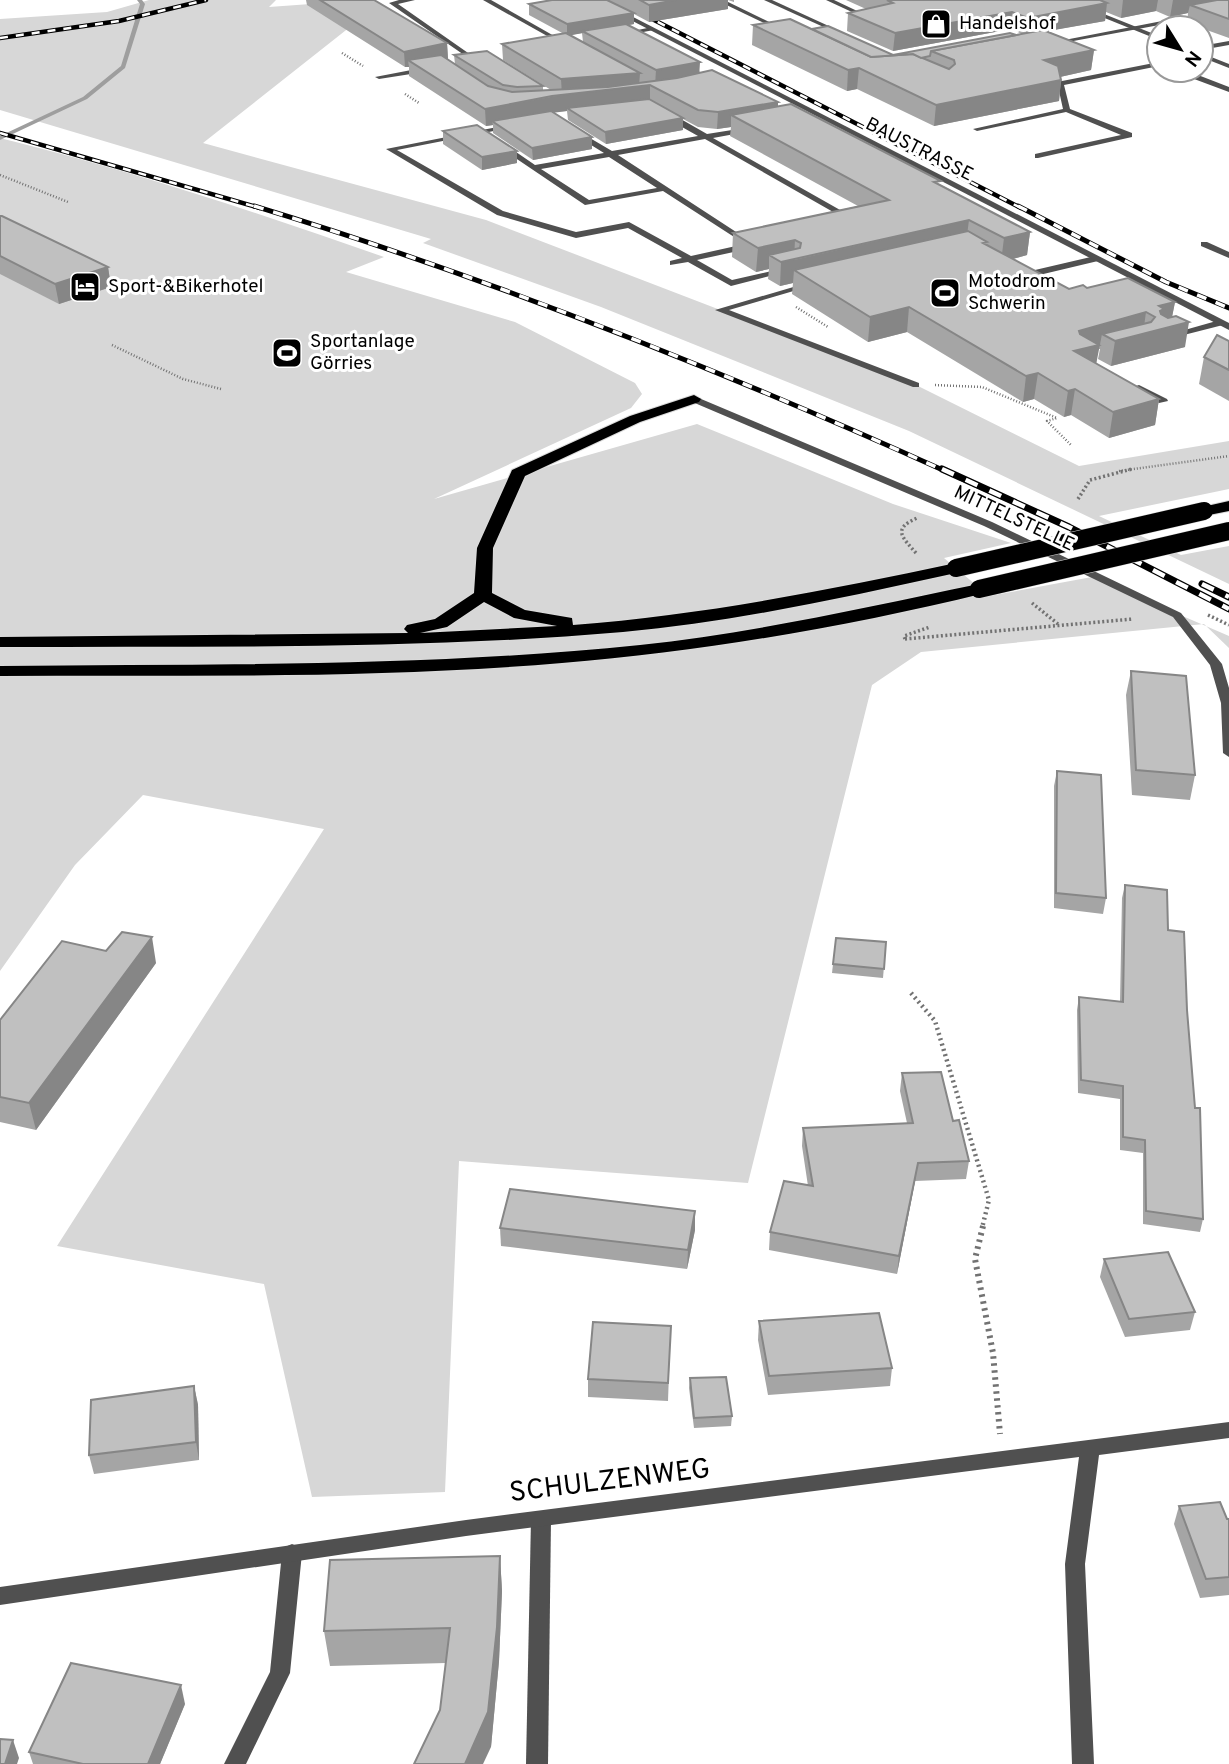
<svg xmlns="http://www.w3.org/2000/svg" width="1229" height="1764" font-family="Overpass,sans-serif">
	<rect width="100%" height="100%" fill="#fff"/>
	<g fill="#d7d7d7">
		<path d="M149 0H276L269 7 352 1 355 23 203 143 486 220 916 385 1079 466 1229 441V489L1099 516 1181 555 1229 546V584L909 431 601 307 423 243 431 239 0 110V19L107 12Z"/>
		<path d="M0 138C130 170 258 213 384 257L346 272 515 322 635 383 642 394 631 408 434 499 697 424 893 504 1011 543 944 558 989 596 1092 577 1229 636V648L1204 624 921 652 872 685 748 1183 459 1161 445 1492 312 1497 264 1284 57 1246 324 829 143 795 75 865 0 971Z"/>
	</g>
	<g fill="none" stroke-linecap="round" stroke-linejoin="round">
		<path fill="#9e9e9e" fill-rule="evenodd" d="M137 0H142L145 4 125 68 87 99 0 140V136L83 97 121 66 140 4Z"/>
		<g stroke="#dbdbdb" stroke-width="2">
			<g id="highway">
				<path d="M694 395 701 399 699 402 640 422 525 476 493 548 492 593 525 610 572 618 573 625C703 615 829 590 956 563L965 568 956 573C846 597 735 622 623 632 416 650 208 646 0 647V637L408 633 404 629 407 625 435 619 474 593 477 548 512 470 630 416ZM484 602 514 618 557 626 420 633 447 627Z"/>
				<path d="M1229 501V511L1204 516 1196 511 1198 508Z"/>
				<path d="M979 584 985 585 988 589 985 593C847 627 704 651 562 663 375 679 187 675 0 676V666C214 664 428 667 640 645 754 633 867 607 979 584Z"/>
			</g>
		</g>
		<g stroke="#727272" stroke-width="2.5" stroke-dasharray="1 2" stroke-linecap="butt">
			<path d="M342 53 363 66"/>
			<path d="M405 94 419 103"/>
			<path d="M0 175 68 202"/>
			<path d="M796 307 828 327"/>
			<path d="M112 345 183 379 221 389"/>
			<path d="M935 385 982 387 1057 418 1047 421 1072 446"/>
			<path d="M1119 471 1229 456"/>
		</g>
		<g stroke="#727272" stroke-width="3.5" stroke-dasharray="2 2.5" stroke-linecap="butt">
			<path d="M1078 499 1090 480 1132 469"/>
			<path d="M916 553C902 537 892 529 917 518"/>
			<path d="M1032 603 1058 624"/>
			<path d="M1208 615 1229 625"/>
			<path d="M905 639 1133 619"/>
			<path d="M905 639 904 636 930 627"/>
		</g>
		<path stroke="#727272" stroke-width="4.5" stroke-dasharray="2 3.5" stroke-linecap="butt" d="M911 993 935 1021 989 1200 982 1228"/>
		<path stroke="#727272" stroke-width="6" stroke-dasharray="2.5 4.5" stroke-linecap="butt" d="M983 1226 975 1259 993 1353 1000 1434"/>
		<g fill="#505050" fill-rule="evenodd">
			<path d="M399 0H415L398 4 471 55V57H467L389 3Z"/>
			<path d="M483 0H491L570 45 565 46Z"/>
			<path d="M716 0H724L788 31 783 32Z"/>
			<path d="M764 0H772L844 33 839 34Z"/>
			<path d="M826 0H834L872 18 867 19Z"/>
			<path d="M1229 8V12L1052 45 1049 43Z"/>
			<path d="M652 27 654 30 622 36 619 34Z"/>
			<path d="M1229 41V45L1201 50V46Z"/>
			<path d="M1159 62V66L1064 85 1070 109 1132 133V137L1038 158H1035V154L1121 135 1066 112 977 131 973 129 1063 109 1057 82Z"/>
			<path d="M427 67 430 71 379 79 375 77Z"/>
			<path d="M1178 70H1185L1229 87V92L1178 73Z"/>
			<path d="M666 114H672L707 134 751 127V131L713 138 856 219 849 221 705 139 618 155 753 243 752 248 697 260 732 280 785 268 789 271 731 286 688 262 670 265V261L682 258 628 228 576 238 497 215 386 149 512 124 513 126 509 128 397 150 503 211 576 232 629 222 691 256 745 244 663 191 585 205 499 147 506 145 535 165 604 153 575 135 574 133 578 131 612 151 698 136 666 118ZM609 157 657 188 589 200 541 169Z"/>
			<path d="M1201 242H1207L1229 252V258L1201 246Z"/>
			<path d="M1095 256 1098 257V261L1035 276 1017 271 1021 268 1035 270Z"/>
			<path d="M807 283 814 285 729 310 919 383V387H913L715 310Z"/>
			<path d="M1220 320 1225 323 1223 325 1172 338 1167 335Z"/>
			<path d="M1139 385 1167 399 1168 401 1159 403 1136 390V386Z"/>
			<path d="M541 1511 548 1513 551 1519 548 1764H526L531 1519 534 1513Z"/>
			<path d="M292 1544 299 1547 302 1553 290 1673 246 1764H224L270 1672 282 1553 285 1547Z"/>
		</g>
		<g fill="#505050" fill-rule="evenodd">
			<path d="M592 0H600L1229 323V330Z"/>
			<path d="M1060 0H1069L1159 36V40Z"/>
			<path d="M1201 53 1229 64V68L1201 57Z"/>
			<path d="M694 396 992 522 1181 613 1222 664 1229 688V757L1223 753 1221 703 1210 665 1173 617 984 526 690 401V397Z"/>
			<path d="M1229 1422V1438L1099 1455 1085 1564 1094 1764H1072L1065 1564 1079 1457 466 1536 0 1605V1587L466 1520Z"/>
		</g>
		<use href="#highway" fill="#000" fill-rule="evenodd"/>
		<g stroke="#000" stroke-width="4.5">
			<g id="rail-far2">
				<path d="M615 0 1021 208"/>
				<path d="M0 38 119 21 206 0"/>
				<path d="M0 133 260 208"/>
			</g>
		</g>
		<g stroke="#000" stroke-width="5">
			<g id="rail-far1">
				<path d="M254 206C490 278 721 370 945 471"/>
				<path d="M1018 206 1166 282 1229 308"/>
			</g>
		</g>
		<g stroke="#000" stroke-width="7">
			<g id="rail">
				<path d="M942 469 1069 527 1229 609"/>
				<path d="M1202 584 1229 597"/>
			</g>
		</g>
		<use href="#rail-far2" stroke="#fff" stroke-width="2.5" stroke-dasharray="8" stroke-linecap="butt"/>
		<use href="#rail-far1" stroke="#fff" stroke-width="3.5" stroke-dasharray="10" stroke-linecap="butt"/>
		<use href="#rail" stroke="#fff" stroke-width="4.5" stroke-dasharray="13" stroke-linecap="butt"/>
		<g stroke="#dbdbdb" stroke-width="19" stroke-linecap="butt">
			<g id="highway-bridge">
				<path d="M956 568 1204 511"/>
				<path d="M979 589 1229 531"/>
			</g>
		</g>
		<use href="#highway-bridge" stroke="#000" stroke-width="18"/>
	</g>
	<g fill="#a5a5a5" fill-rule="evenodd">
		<path d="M306 0H374L447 43 448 59 455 64 454 55 543 86V90H551L503 60 502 44 564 34 529 15V4L609 1V0H734V2L728 0V9L649 22 634 14V24L629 25 700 72 778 102V106L941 185 1030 232 1027 255 1013 259 1069 289 1087 288 1175 302 1172 317 1185 347 1111 366 1098 359 1100 349H1098L1096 363 1159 399 1155 425 1109 438 1071 415 1064 417 1034 399 1023 402 907 332 868 342 792 294 793 283 780 286 768 279 769 269 756 272 732 257 733 233 858 206 730 136 731 127 717 129 698 127 683 119V130L606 144 568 120 567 111 554 112 592 149 533 160 493 133V125L486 126 409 76V67H405L307 5ZM582 33 583 42 570 35Z"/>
		<path d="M846 0H1229V38L1187 23 1188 13 1170 17 1156 11 1121 18 1106 12 1105 21 1047 31 1094 50 1091 70 1060 77 1061 80 1059 101 934 126 857 89 847 91 752 45 753 25 812 29 893 55 1022 34 1011 29 893 51 847 31 848 13 866 9Z"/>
		<path d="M443 131 517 163 482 170 443 144Z"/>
		<path d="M0 216 108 267 111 287 59 304 0 274Z"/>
		<path d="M1229 341V401L1199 384 1204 357Z"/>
		<path d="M1131 671 1195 775 1190 800 1132 795 1126 695Z"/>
		<path d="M1057 771 1106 898 1103 914 1054 908V786Z"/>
		<path d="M1125 885 1168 930 1187 1010 1203 1219 1200 1232 1143 1224V1153L1120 1150V1099L1078 1093 1077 1010 1079 997 1120 1002 1122 898Z"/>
		<path d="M836 938 886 942 883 978 832 973Z"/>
		<path d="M156 963 36 1130 0 1122V1020Z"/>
		<path d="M902 1073 953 1121 969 1161 966 1179 915 1181 897 1274 769 1250 770 1232 808 1186 802 1146 803 1128 907 1123 900 1091Z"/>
		<path d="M500 1228 695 1230 687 1269 501 1246Z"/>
		<path d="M1104 1259 1195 1312 1190 1330 1125 1337 1100 1277Z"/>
		<path d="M759 1321 892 1368 890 1386 768 1395 758 1340Z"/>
		<path d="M670 1345 668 1401 588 1397V1379Z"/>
		<path d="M690 1378 732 1416 731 1426 694 1428 689 1388Z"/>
		<path d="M194 1386 198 1405 199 1460 94 1474 89 1455Z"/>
		<path d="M1179 1506 1229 1519V1595L1200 1598 1174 1524Z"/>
		<path d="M500 1556 502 1591 499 1661 491 1747 440 1710 446 1663 330 1666 324 1631Z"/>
		<path d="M185 1704 160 1764H33L29 1752Z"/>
	</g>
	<g fill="#868686">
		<path d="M676 0H728V9L649 22V5Z"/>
		<path d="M1123 0H1158L1156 11 1121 18Z"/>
		<path d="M1173 0H1229L1190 5 1188 13 1170 17Z"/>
		<path d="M1107 3 1105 21 1026 35 1028 18Z"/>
		<path d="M1012 12 1011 29 893 51 895 33Z"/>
		<path d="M634 13V24L586 33 582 31 583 33 567 36V24Z"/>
		<path d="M447 43 448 59 408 60 409 67H405L404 52Z"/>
		<path d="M1094 50 1091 70 1042 81 1044 60Z"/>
		<path d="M700 62 699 79 655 87 656 70Z"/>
		<path d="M859 68 857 89 847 91 848 70Z"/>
		<path d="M640 73 639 86 650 85V101L567 108V111L492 121 493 125 486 126 485 109 562 95 561 79Z"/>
		<path d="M1061 80 1059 101 934 126 936 105Z"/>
		<path d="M778 102V118L731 115V127L717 129 718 112Z"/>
		<path d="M683 118V130L606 144 605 132Z"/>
		<path d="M592 137V149L533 160 532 148Z"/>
		<path d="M517 151V163L482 170V157Z"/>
		<path d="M969 220 966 243 794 270 793 283 780 286 781 262 769 255V269L756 272 758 248 795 240 794 260Z"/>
		<path d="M1030 232 1027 255 1001 262 1004 238Z"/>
		<path d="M108 267 111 287 59 304 55 284Z"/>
		<path d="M1175 302 1170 327 1189 322 1185 347 1111 366 1115 341 1102 334 1095 370 1070 376 1079 331 1146 312 1143 334 1155 331 1159 306Z"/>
		<path d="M909 307 907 332 868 342 870 317Z"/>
		<path d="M1038 373 1034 399 1023 402 1026 376Z"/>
		<path d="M1075 389 1071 415 1064 417 1068 391Z"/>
		<path d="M1159 399 1155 425 1109 438 1113 412Z"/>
		<path d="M152 937 156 963 36 1130 29 1103Z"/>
		<path d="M918 1163 915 1181 897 1274 899 1256Z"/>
		<path d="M695 1211V1230L687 1269 688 1250Z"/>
		<path d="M194 1386 198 1405 199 1460 196 1442Z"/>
		<path d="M500 1556 502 1591 499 1661 491 1747 483 1764H465Z"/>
		<path d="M181 1685 185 1704 160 1764H148Z"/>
		<path d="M13 1740 19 1758 17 1764H5Z"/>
	</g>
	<g fill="#c0c0c0" stroke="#868686" stroke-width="2">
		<path d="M320 0H374L447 43 404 52Z"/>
		<path d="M552 0H607L634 13 567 24 529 4Z"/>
		<path d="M640 0H676L649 5Z"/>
		<path d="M887 0H1100L1107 3 1028 18 1012 12 895 33 848 13 893 3Z"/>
		<path d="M1217 0H1229V19L1190 5Z"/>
		<path d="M790 19 871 57 913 54 949 69 955 64 954 60 931 51 1043 30 1094 50 1044 60 1058 66 1061 80 936 105 859 68 848 70 753 25Z"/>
		<path d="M626 24 700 62 656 70 582 31Z"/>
		<path d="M828 26 893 55 1010 33 1016 35 931 51 930 56 921 58 913 54 871 57 812 29Z"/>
		<path d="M566 33 640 73 561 79 502 44Z"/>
		<path d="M487 51 543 86 517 87 503 85 454 55Z"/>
		<path d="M441 55 488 86 512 92 608 87 677 78 712 70 778 102 718 112 698 110 650 85 552 96 485 109 408 60Z"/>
		<path d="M649 99 683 118 605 132 567 108Z"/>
		<path d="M791 104 941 181 934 182 1030 232 1004 238 969 220 781 262 769 255 800 248 801 243 795 240 758 248 733 233 889 200 731 115Z"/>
		<path d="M551 111 592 137 532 148 492 121Z"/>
		<path d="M477 125 517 151 482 157 443 131Z"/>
		<path d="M0 216H2L108 267 55 284 0 256Z"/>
		<path d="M968 231 987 242 983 243 1069 289 1083 285 1087 288 1128 278 1175 302 1159 306 1164 309 1160 311 1161 314 1168 318 1176 316 1189 322 1115 341 1102 334 1151 322 1155 317 1146 312 1079 331 1080 334 1099 345 1074 351 1159 399 1113 412 1075 389 1068 391 1038 373 1026 376 909 307 870 317 794 270Z"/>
		<path d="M1217 335 1229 341V370L1204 357Z"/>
		<path d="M1131 671 1186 676 1195 775 1136 770Z"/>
		<path d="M1057 771 1101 775 1106 898 1056 893Z"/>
		<path d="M1125 885 1167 890 1168 930 1184 932 1187 1010 1195 1108H1200L1203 1219 1146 1211 1145 1140 1123 1137V1086L1081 1080 1079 997 1123 1002Z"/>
		<path d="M122 932 152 937 29 1103 0 1097V1020L62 941 106 951Z"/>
		<path d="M836 938 886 942 884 969 833 964Z"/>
		<path d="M941 1072 953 1121 959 1120 969 1161 918 1163 899 1256 770 1232 784 1181 813 1186 803 1128 913 1123 902 1073Z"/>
		<path d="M510 1189 695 1211 688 1250 500 1228Z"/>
		<path d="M1168 1252 1195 1312 1129 1319 1104 1259Z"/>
		<path d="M879 1313 892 1368 769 1376 759 1321Z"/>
		<path d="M593 1322 671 1326 668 1383 588 1379Z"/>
		<path d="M726 1377 732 1416 694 1418 690 1378Z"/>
		<path d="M194 1386 196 1442 89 1455 91 1400Z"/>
		<path d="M1220 1502 1227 1519H1229V1577L1206 1579 1179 1506Z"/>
		<path d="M500 1556 497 1627 488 1712 465 1764H414L440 1710 450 1628 324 1631 330 1560Z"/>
		<path d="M71 1663 181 1685 148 1764H83L29 1752Z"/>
		<path d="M0 1739 13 1740 5 1764H0Z"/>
	</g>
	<defs>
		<g id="shop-square" transform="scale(1.575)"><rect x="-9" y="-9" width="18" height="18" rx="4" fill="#000" stroke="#fff"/><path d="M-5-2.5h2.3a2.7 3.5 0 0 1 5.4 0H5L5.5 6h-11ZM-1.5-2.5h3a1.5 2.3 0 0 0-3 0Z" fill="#fff"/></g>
		<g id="hotel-square" transform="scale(1.575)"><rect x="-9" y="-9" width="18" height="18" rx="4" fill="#000" stroke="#fff"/><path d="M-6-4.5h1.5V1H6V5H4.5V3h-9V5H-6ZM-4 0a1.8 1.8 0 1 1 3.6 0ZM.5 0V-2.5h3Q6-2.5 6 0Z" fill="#fff"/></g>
		<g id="stadium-square" transform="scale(1.575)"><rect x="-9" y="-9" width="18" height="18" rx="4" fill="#000" stroke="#fff"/><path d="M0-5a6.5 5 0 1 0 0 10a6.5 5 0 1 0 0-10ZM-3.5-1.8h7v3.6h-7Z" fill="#fff"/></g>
	</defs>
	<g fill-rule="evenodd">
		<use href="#shop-square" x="936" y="24"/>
		<use href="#hotel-square" x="85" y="287"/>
		<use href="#stadium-square" x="945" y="293"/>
		<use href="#stadium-square" x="287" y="353"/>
	</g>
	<g text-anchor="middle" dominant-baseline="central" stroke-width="6" stroke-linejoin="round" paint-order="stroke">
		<g font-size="19" fill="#000" stroke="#fff" text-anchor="start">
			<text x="959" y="24">Handelshof</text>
			<text x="968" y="282">Motodrom<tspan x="968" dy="22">Schwerin</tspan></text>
			<text x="108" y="287">Sport-&amp;Bikerhotel</text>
			<text x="310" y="342">Sportanlage<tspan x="310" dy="22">Görries</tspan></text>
		</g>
		<g font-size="19" fill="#000" stroke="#fff">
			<text transform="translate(919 150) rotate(27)">BAUSTRASSE</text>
			<text transform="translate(1014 519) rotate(25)">MITTELSTELLE</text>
		</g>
		<g font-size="28" fill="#000" stroke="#fff">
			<text transform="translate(610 1482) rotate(-7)">SCHULZENWEG</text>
		</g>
	</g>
	<g transform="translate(1180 49) rotate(127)"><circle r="33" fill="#ffffff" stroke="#999999" stroke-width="2"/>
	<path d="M0-5L12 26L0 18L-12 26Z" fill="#000000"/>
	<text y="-10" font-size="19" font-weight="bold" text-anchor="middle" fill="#000000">N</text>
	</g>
</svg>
